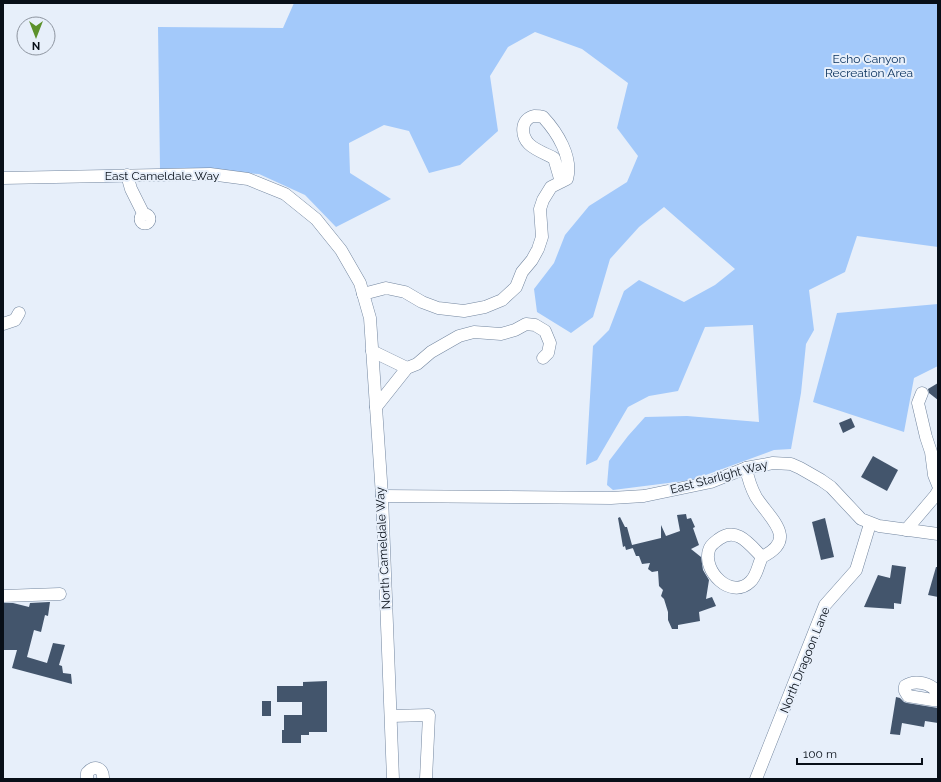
<svg xmlns="http://www.w3.org/2000/svg" width="941" height="782" font-family="Raleway,sans-serif">
	<rect width="100%" height="100%" fill="#e7effa"/>
	<g fill="#a3c9fa">
		<path d="M294 3H938V247L857 236 845 272 809 290 814 330 806 344 801 393 791 449 774 450 692 480 613 490 607 485 609 461 628 436 645 417 687 416 759 422 753 325 705 327 678 391 649 396 628 407 597 460 586 465 593 346 609 330 624 291 639 280 684 302 715 285 735 269 664 207 639 227 610 259 593 317 571 333 537 312 534 289 554 263 565 235 589 206 627 182 638 156 617 128 628 83 582 49 535 32 508 47 490 76 498 131 460 165 429 173 409 131 384 125 349 143 350 173 391 199 336 227 305 195 259 174 160 169 158 27 283 28Z"/>
		<path d="M938 304V366L914 378 904 432 813 402 837 313Z"/>
	</g>
	<g fill="#43556c">
		<path d="M938 383V400L929 393 928 389Z"/>
		<path d="M851 418 855 427 843 433 839 423Z"/>
		<path d="M873 456 898 470 887 491 861 477Z"/>
		<path d="M686 514 687 519 691 518 695 527 693 528 699 545 691 549 701 557 703 570 709 580 706 599 712 597 716 606 699 612 700 621 678 625V629H672L668 620V612L664 599 661 596 663 590 659 586 658 571 652 572 648 569 650 563 642 564 639 556H636L632 546 633 548 626 550 625 546 623 547 618 518 620 517 625 527H627L632 545 661 538V525L666 536 680 531 677 515Z"/>
		<path d="M825 518 834 557 821 560 812 522Z"/>
		<path d="M892 565 906 567 901 604 894 603V609L864 607 878 575 890 578Z"/>
		<path d="M936 567H938V597L928 595Z"/>
		<path d="M49 602H50L48 616 45 615 41 632 34 630 27 657 47 663 53 643 65 645 59 665 62 666 63 673 71 674 72 684 12 668 17 650H3V603H13L29 607 30 603Z"/>
		<path d="M327 681V732H309V735H301V743H282V730H284V715H302V702H277V686H303V682Z"/>
		<path d="M896 697 900 698 904 702 907 703 938 708V723L925 721 924 727 902 723 900 735 890 734Z"/>
		<rect x="262" y="701" width="9" height="15"/>
	</g>
	<g fill="none" stroke-linecap="round" stroke-linejoin="round">
		<g stroke="#73869f" stroke-width="13">
			<g id="minor">
				<path d="M127 175 131 189 144 215"/>
				<path d="M3 178 210 174 248 179 285 194 316 219 341 250 360 283 370 318 382 496 393 779"/>
				<circle cx="145" cy="219" r="4.5"/>
				<path d="M363 294 386 288 405 292 422 302 438 308 464 311 485 307 502 300 516 287 522 272 532 260 538 249 542 237 540 209 543 200 551 187 567 179C573 157 557 132 543 117 540 116 536 116 534 116 520 119 521 136 529 144 535 150 546 154 554 158L561 182"/>
				<path d="M3 324 15 320 19 313"/>
				<path d="M372 351 407 368"/>
				<path d="M922 393 918 403 926 437 931 452 934 475 938 485"/>
				<path d="M376 407 407 368 417 364 431 352 459 336 474 332 501 334 515 330 526 324 535 325 545 331 550 343 548 353 543 358"/>
				<path d="M746 468C748 478 751 488 756 497 770 519 799 539 762 557 758 565 757 576 750 582 731 600 702 571 709 550 710 545 715 542 719 539 737 526 750 545 762 557"/>
				<path d="M382 496 611 498 644 496 711 482 746 468 773 463 791 464 800 468 821 480 831 487 861 519 879 526 938 534"/>
				<path d="M906 530 935 496 938 491"/>
				<path d="M3 596 60 594"/>
				<path d="M938 693C931 683 915 679 905 686V691L908 696 933 700H938"/>
				<path d="M391 716 429 715 426 779"/>
				<path d="M87 779V773C94 764 104 768 103 779"/>
				<path d="M756 779 825 605 856 570 870 524"/>
			</g>
		</g>
		<use href="#minor" stroke="#fff" stroke-width="12"/>
	</g>
	<g text-anchor="middle" dominant-baseline="central" stroke-width="4" stroke-linejoin="round" paint-order="stroke">
		<g font-size="12" fill="#032c59" stroke="#e7effa">
			<text x="869" y="59">Echo Canyon<tspan x="869" dy="14">Recreation Area</tspan></text>
		</g>
		<g font-size="12" fill="#080f18" stroke="#e7effa">
			<text x="162" y="176">East Cameldale Way</text>
			<text transform="translate(719 477) rotate(-15)">East Starlight Way</text>
			<text transform="translate(383 548) rotate(-93)">North Cameldale Way</text>
			<text transform="translate(805 660) rotate(-68)">North Dragoon Lane</text>
		</g>
	</g>
	<rect width="941" height="782" fill="none" stroke="#080f18" stroke-width="8"/>
	<g transform="translate(36 36) rotate(180)"><circle r="19" fill="#e7effa" stroke="#8e95a0"/>
	<path d="M0-3L7 15L0 10L-7 15Z" fill="#5c912b"/>
	<text y="-6" font-size="11" font-weight="bold" text-anchor="middle" fill="#080f18">N</text>
	</g>
	<path d="M797 758v6h125v-6" fill="none" stroke="#080f18" stroke-width="2"/>
	<text x="803" y="758" font-size="12" fill="#080f18" stroke="#e7effa" stroke-width="3" paint-order="stroke">100 m</text>
</svg>
